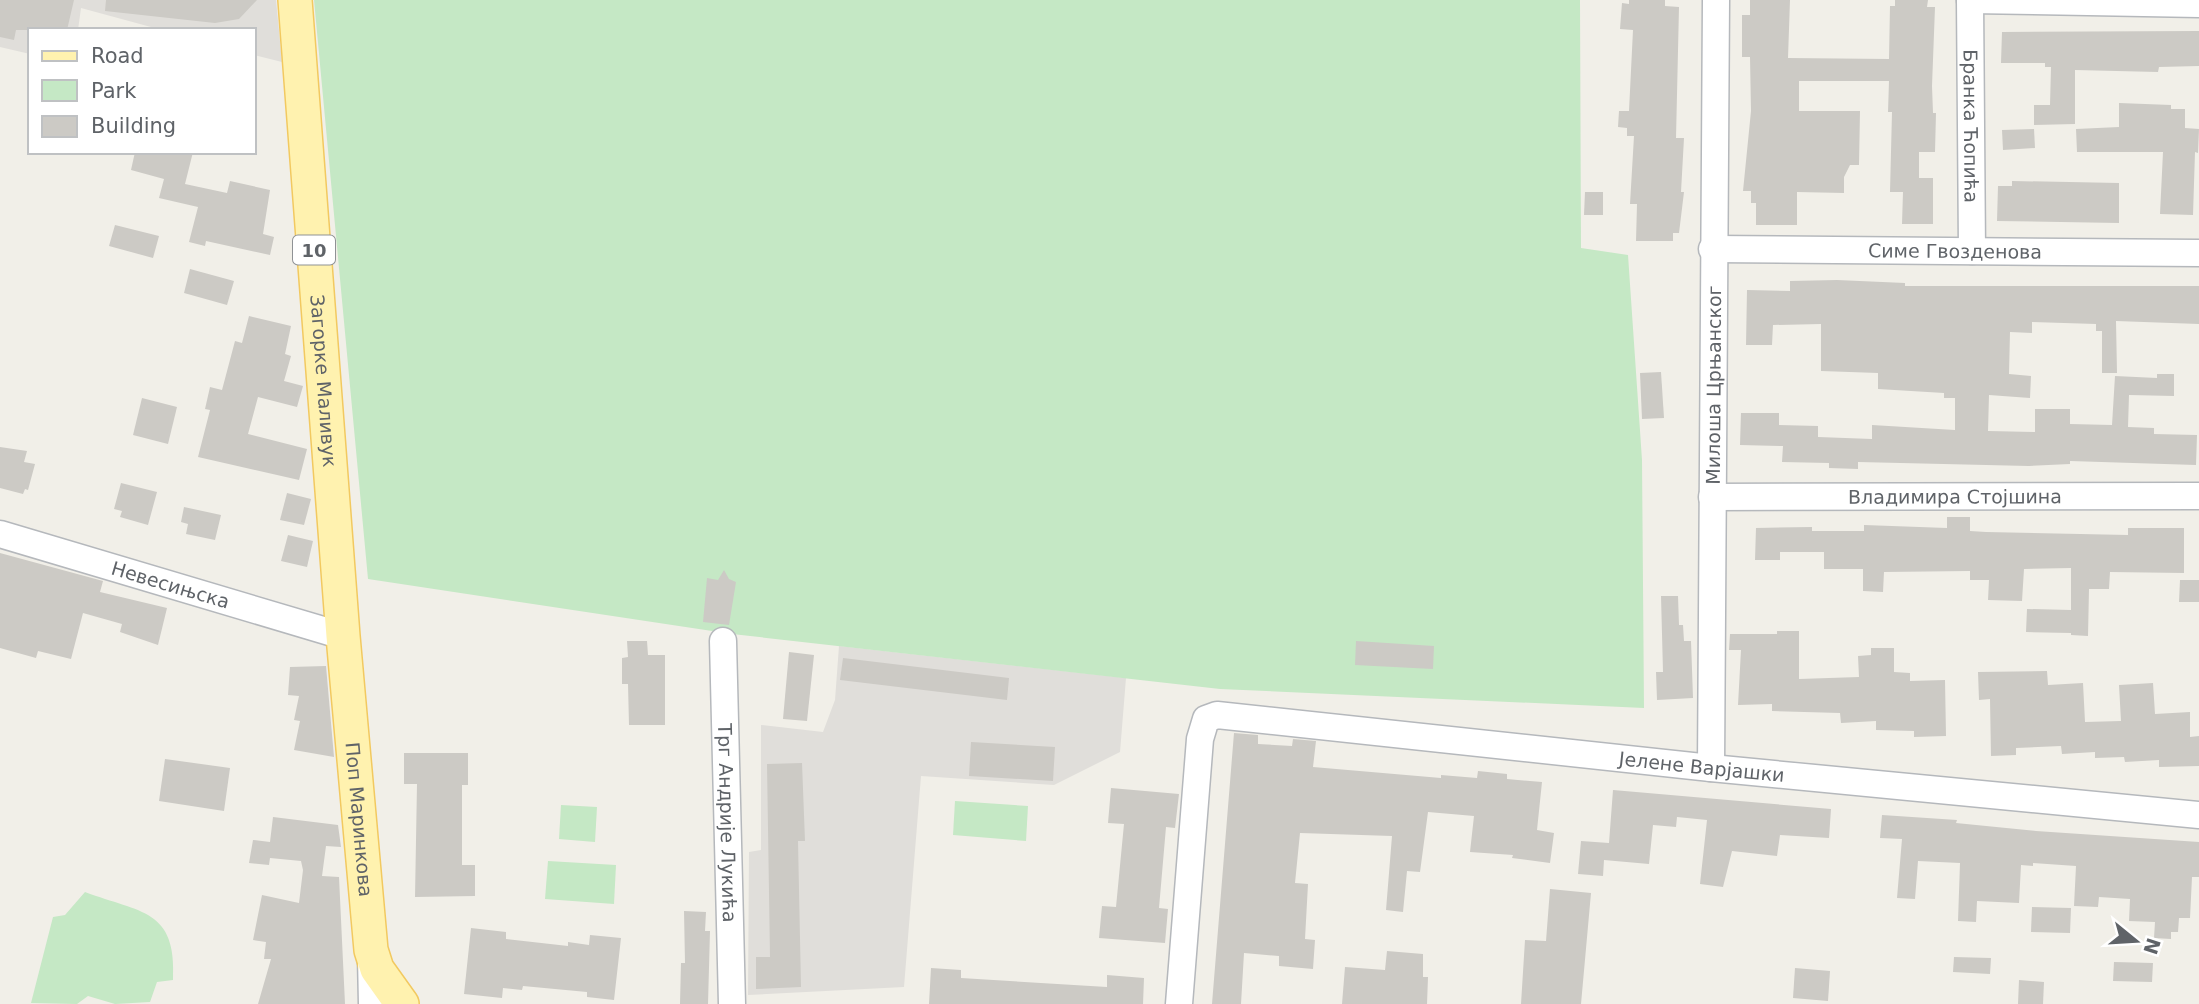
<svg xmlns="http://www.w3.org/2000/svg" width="2199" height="1004" font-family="'DejaVu Sans',sans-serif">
	<rect width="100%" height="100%" fill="#f1efe8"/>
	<g fill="#e0deda">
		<path d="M0 0H276L282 62 254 55V30H162L81 8 78 30H30V54L0 47Z"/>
		<path d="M839 646 1126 678 1120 752 1054 785 921 776 904 987 748 995 749 852 761 850V725L823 732 835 700Z"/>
	</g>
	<g fill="#c5e8c5">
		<path d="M314 0H1580L1581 248 1628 255 1642 460 1644 708 1220 689 732 634 368 579Z"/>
		<path d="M955 801 1028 806 1026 841 953 835Z"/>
		<path d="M561 805 597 807 595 842 559 839Z"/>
		<path d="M548 861 616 865 614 904 545 899Z"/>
		<path d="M85 892C141 913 177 909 173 980L157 982 150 1002 115 1004 88 996 77 1004 31 1003 53 917 65 915Z"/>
	</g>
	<g fill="#cccac5">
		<path d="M0 0H74L67 30H16L14 40 0 37Z"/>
		<path d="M106 0H257L239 19 215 23 105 11Z"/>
		<path d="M1629 0H1665V6L1679 7 1676 138H1684L1681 192H1684L1679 233H1673V241H1636L1637 204H1630L1634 136H1627V128L1618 127 1619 111H1629L1633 30 1620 29 1622 3 1629 4Z"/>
		<path d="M1750 0H1790L1788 58 1889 59 1890 6H1895V0H1928L1927 7H1935L1932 86 1933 113H1936L1935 152H1919V178H1933V224H1902L1903 192H1890L1892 112H1888L1889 81H1799V111H1860L1859 165H1850L1844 177V193L1797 192V225H1756V203H1751V191H1743L1751 111 1750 57H1742V15H1750Z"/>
		<path d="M2199 31V66L2159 67 2158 72 2075 70V124L2034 125V105H2050L2051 67H2045V63H2001L2002 32Z"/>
		<path d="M2119 103 2171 105V109H2185V128L2199 129 2198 153 2195 152 2193 215 2160 214 2163 152H2077L2076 129 2119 127Z"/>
		<path d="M2034 129 2035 148 2003 150 2002 130Z"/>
		<path d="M135 152H193L185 184 227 193 230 181 270 190 263 234 274 237 270 255 206 241 205 246 189 242 198 207 159 198 164 179 131 170Z"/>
		<path d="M2012 181 2119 183V223L1997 221 1998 186H2012Z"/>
		<path d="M1585 192H1603V215H1584Z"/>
		<path d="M115 225 159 236 153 258 109 246Z"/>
		<path d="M190 269 234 281 227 305 184 293Z"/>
		<path d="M1837 280 1905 283V286H2199V324L2116 321 2117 373H2102V331H2096V324L2032 322V333L2010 332 2009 374 2031 376 2030 398 1989 395 1988 431 2035 432V409H2070V424L2112 425 2115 376 2157 378V374H2174V396L2129 395 2128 427 2154 428V434L2197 435 2196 465 2070 461V464L2029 466 1858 462V469L1829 468V463L1782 462 1783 446 1740 445 1741 413H1779V425L1818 426V437L1872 439V425L1955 430V398H1944V393L1878 389V373L1821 371V324L1773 325 1772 345H1746L1747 290 1790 291V281Z"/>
		<path d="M249 316 291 326 285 354 291 356 284 381 303 386 297 407 258 397 248 434 307 449 299 480 198 457 210 410 205 409 210 387 222 390 235 341 242 343Z"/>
		<path d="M1661 372 1664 418 1642 419 1640 373Z"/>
		<path d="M142 398 177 407 168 444 133 435Z"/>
		<path d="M0 447 27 451 24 462 35 464 28 490 25 489 23 494 0 488Z"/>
		<path d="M121 483 157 492 148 525 120 517 122 511 114 509Z"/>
		<path d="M287 493 311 499 304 525 280 520Z"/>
		<path d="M184 507 221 515 215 540 186 534 188 524 181 522Z"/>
		<path d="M1947 517H1970V531L1986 532 2128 535V528H2184V573L2110 572 2109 589H2089L2088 636 2071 635V633L2026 632 2027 609 2071 610V568L2024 569 2022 601 1988 600 1989 580H1970V571L1884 572 1883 592 1863 591V569H1824V552H1780V560H1755L1756 528 1812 527V531H1864V525L1947 528Z"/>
		<path d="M288 535 313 541 307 567 281 561Z"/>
		<path d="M0 553 103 581 100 592 167 608 158 645 120 632 122 624 83 613 71 659 38 651 36 658 0 648Z"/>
		<path d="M724 570 729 579 736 582 729 625 703 622 707 578 718 580Z"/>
		<path d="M2180 580H2199V602H2179Z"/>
		<path d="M1661 596H1678L1679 625H1683L1684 641H1691L1693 698 1657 700 1656 672H1663Z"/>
		<path d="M1777 631H1799V679L1859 677 1858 656 1871 655V648H1894V672L1910 673V681L1945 680 1946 736 1914 737V731L1876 730V721L1841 723 1840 713 1772 711V704L1738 705 1741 650H1729L1730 634H1777Z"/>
		<path d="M627 641H647L648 655H665V725H629L628 684H622V658L628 657Z"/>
		<path d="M1356 641 1434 646 1433 669 1355 665Z"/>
		<path d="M789 652 814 655 807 721 783 719Z"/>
		<path d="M843 658 1009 678 1007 700 840 680Z"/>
		<path d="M326 666 334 757 294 750 300 721 294 720 299 696 288 695 290 667Z"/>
		<path d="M2047 671 2048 685 2083 683 2085 722 2121 721 2119 685 2153 683 2155 714 2190 712V737L2199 736V766L2159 767V760L2125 762 2124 757 2095 758V752L2062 754 2061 746 2016 748V755L1991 756 1990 699 1979 700 1978 672Z"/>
		<path d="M1234 733 1258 735V744L1292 746 1293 739 1316 741 1313 767 1441 778V775L1477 778 1478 771 1507 774V779L1542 782 1537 830 1554 833 1550 863 1512 858 1513 855 1470 852 1474 816 1428 812 1420 872 1407 871 1403 912 1386 910 1392 836 1300 833 1295 883 1308 884 1305 939 1315 940 1313 969 1279 966V956L1244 953 1241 1004H1212Z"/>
		<path d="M971 742 1055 747 1053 781 969 776Z"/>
		<path d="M404 753H468V785H462V865H475V896L415 897 417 784H404Z"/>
		<path d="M165 759 230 768 224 811 159 801Z"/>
		<path d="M802 763 805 841H798L801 987 756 989V957H770L767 764Z"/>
		<path d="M1111 788 1179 794 1175 828 1166 827 1159 908 1168 909 1165 943 1099 938 1102 906 1116 907 1124 824 1108 823Z"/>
		<path d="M1613 790 1831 809 1829 838 1780 835 1777 856 1732 851 1723 887 1700 884 1707 820 1677 817 1676 827 1653 825 1649 864 1604 860 1603 876 1578 874 1581 841 1609 843Z"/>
		<path d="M1882 815 1957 820 1956 823 2036 831 2199 842V877H2192L2190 918H2179L2178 932H2171V939L2154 938 2155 922 2129 921 2130 899 2099 897 2098 907 2074 906 2076 866 2033 863V866L2021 865 2019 903 1977 901 1976 922 1958 921 1960 863 1918 861 1915 899 1897 898 1902 839 1880 838Z"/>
		<path d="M273 817 338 825 341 847 326 846 322 876 339 877 345 1004H258L271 959H264L266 942 253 940 262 895 299 903 303 870 301 861 270 858 269 865 249 863 253 840 270 842Z"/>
		<path d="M1550 889 1591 893 1581 1004H1521L1525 940 1546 941Z"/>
		<path d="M2032 907 2071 908 2070 933 2031 932Z"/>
		<path d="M684 911 706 912 705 931H710L708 1004H680L681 963H685Z"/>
		<path d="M471 928 506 932V939L568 946V942L589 945 590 935 621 938 614 1000 587 997V992L523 986 522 990 503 988 502 998 464 994Z"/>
		<path d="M1387 951 1423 954V977H1428L1427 1004H1342L1345 967 1385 970Z"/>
		<path d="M1954 957 1991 958 1990 974 1953 972Z"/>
		<path d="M2114 962 2153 963 2152 982 2113 981Z"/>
		<path d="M931 968 961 970V978L1107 987V975L1144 978 1143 1004H929Z"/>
		<path d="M1795 968 1830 971 1828 1001 1793 998Z"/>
		<path d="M2019 980 2044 982 2043 1004H2018Z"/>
	</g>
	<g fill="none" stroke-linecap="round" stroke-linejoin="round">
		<g stroke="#b5b8bc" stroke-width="29">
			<g id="minor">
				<path id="s1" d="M1970 0 1972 251"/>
				<path d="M1970 0 2199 4"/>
				<path id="s2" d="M1712 249 2199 253"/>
				<path id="s3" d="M1712 497 2199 496"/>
				<path id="s4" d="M0 534 343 636"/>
				<path id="s5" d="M723 641 732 1004"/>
				<path id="s6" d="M1711 768 1716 0"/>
				<path d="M371 957 372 1004"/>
				<path id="s7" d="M1179 1004 1200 739 1206 719 1217 715 1711 768 2199 815"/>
			</g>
		</g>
		<g stroke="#f2c960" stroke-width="36">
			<g id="major">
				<path id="s8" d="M295 0 343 636 371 950 377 969 402 1004"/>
			</g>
		</g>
		<use href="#minor" stroke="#fff" stroke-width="26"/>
		<use href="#major" stroke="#fff2af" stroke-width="33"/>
	</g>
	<g text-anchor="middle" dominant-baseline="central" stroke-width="6" stroke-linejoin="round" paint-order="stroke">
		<rect fill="#fff" stroke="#8f9295" stroke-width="2" x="293" y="235.5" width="42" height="29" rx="5"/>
		<g font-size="18" font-weight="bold" fill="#5f6368">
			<text x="314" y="250">10</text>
		</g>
		<g font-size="19" fill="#5f6368" stroke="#fff">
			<text stroke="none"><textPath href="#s1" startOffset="126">Бранка Ћопића</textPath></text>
			<text stroke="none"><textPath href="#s2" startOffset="243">Симе Гвозденова</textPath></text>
			<text stroke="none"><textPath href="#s8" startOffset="382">Загорке Маливук</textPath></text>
			<text stroke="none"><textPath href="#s6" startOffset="383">Милоша Црњанског</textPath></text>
			<text stroke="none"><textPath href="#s3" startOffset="243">Владимира Стојшина</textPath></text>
			<text stroke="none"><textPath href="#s4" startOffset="178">Невесињска</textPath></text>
			<text stroke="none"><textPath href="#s7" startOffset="786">Јелене Варјашки</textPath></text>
			<text stroke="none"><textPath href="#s8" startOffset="822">Поп Маринкова</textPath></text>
			<text stroke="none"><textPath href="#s5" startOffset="182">Трг Андрије Лукића</textPath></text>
		</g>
	</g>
	<rect x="28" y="28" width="228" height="126" fill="#ffffff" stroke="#bfc1c3" stroke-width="2"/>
	<rect x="42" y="51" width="35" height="10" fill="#fff2af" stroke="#bfc1c3" stroke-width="2"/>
	<text x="91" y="63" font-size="21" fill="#5f6368">Road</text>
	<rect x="42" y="80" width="35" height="21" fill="#c5e8c5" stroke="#bfc1c3" stroke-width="2"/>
	<text x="91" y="98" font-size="21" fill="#5f6368">Park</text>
	<rect x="42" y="116" width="35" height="21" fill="#cccac5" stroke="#bfc1c3" stroke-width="2"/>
	<text x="91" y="133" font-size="21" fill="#5f6368">Building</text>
	<g transform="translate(2136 941) rotate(108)" stroke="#ffffff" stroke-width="5" paint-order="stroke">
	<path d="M0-5L12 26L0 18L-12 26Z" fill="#5f6368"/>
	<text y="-10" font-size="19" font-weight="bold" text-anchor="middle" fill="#5f6368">N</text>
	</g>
</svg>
